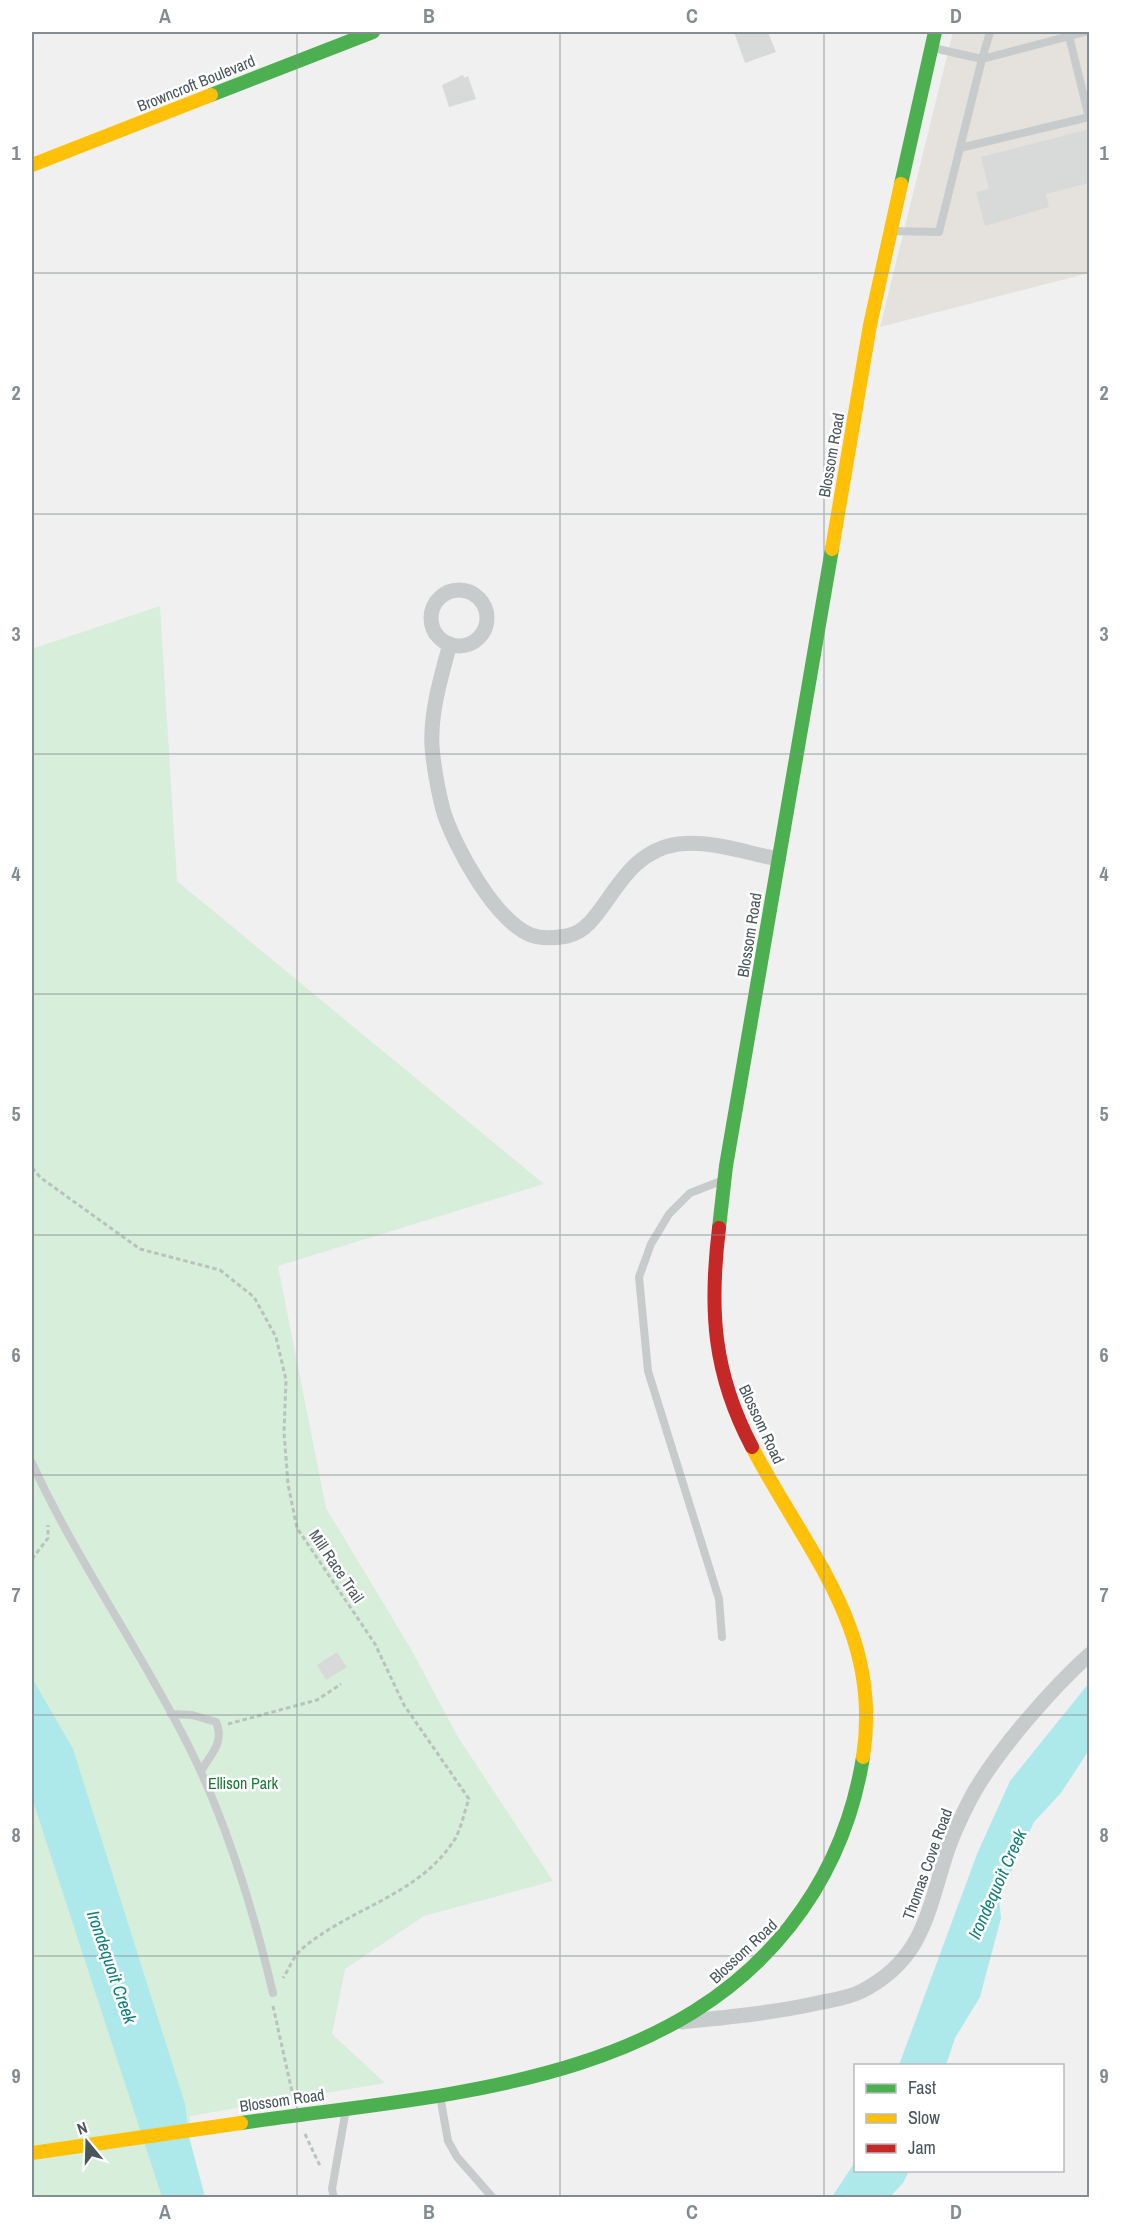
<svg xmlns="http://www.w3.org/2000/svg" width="1121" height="2229" font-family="'Archivo Narrow',sans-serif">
	<rect width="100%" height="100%" fill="#f1f0f0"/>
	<path fill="#e5e2de" d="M953 32H1089V273L880 327Z"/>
	<path fill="#d6eeda" d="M160 606 177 881 544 1184 278 1266 326 1508 411 1649 458 1737 553 1881 424 1916 345 1969 332 2034 385 2083 190 2116 189 2137 205 2197H32V649Z"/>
	<g fill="#ade9ea">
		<path d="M32 1678 73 1749 185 2104 189 2137 205 2197H162L32 1798Z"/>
		<path d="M1089 1683V1750L1061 1793 1034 1822 999 1898 1001 1918 980 1997 955 2038 946 2065H899L977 1854 1010 1781Z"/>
		<path d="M855 2162 856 2170 909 2171 903 2183 890 2197H832Z"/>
	</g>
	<g fill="#d8d9d9">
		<path d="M734 32H768L776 52 745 63Z"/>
		<path d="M463 75 464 78 468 76 476 99 449 107 442 85Z"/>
		<path d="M1089 129V183L1046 194 1049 207 985 226 976 192 989 189 981 157Z"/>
		<path d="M337 1652 347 1667 326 1680 317 1665Z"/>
	</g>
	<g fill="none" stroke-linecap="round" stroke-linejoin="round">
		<g stroke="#b8c3bd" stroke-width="3" stroke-dasharray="4.5 3" stroke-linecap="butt">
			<path d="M32 1168 41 1178 140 1249 220 1270 254 1297 276 1337 286 1380 284 1432 288 1484 297 1528 375 1644 404 1705 469 1799C464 1812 461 1831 453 1842 417 1896 350 1908 303 1948 294 1955 289 1969 283 1978"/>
			<path d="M32 1559 48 1538V1525"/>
			<path d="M228 1724 317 1700 341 1684"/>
			<path d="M273 2006 293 2096"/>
			<path d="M305 2134 321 2168"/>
		</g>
		<g stroke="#c8cbcc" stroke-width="8">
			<path d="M990 32 982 59 1085 32"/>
			<path d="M960 148 1089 117 1069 36"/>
			<path d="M892 231 939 232 982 59 933 48"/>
			<path d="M721 1181 690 1193 669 1214 651 1244 639 1277 648 1371 719 1599 722 1637"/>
			<path d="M32 1463C77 1561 140 1649 188 1745 227 1822 253 1909 273 1993"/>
			<path d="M171 1714 192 1715 216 1722C225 1742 211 1754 201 1771"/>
			<path d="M440 2096 448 2141 457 2157 493 2198"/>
			<path d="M334 2198 332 2189 346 2109"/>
		</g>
		<g stroke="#c8cbcc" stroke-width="15">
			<circle cx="459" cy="618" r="28"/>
			<path d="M450 644C441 677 430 713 432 747 434 769 438 790 443 810 454 846 495 921 531 935 542 939 556 938 567 936 607 929 615 852 679 844 711 840 747 853 778 859"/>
			<path d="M682 2022C728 2017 773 2013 818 2003 832 2000 849 1998 862 1991 924 1959 927 1912 947 1852 953 1833 963 1813 973 1794 998 1750 1052 1688 1090 1654"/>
		</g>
		<g stroke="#4caf50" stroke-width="14">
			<path d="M211 95 373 32"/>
			<path d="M901 184 935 32"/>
			<path d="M719 1228 726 1166 832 549"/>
			<path d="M241 2123C430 2095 662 2089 790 1926 830 1875 853 1820 863 1757"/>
		</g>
		<g stroke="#ffc107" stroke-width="14">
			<path d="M32 165 211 95"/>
			<path d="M832 549 870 325 901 184"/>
			<path d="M752 1447C806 1551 883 1630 863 1757"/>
			<path d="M32 2153 241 2123"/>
		</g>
		<path stroke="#c62828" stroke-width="14" d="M719 1228C709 1310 713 1373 752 1447"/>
	</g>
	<path fill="none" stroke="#838c90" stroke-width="1.5" stroke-opacity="0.55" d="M297 32V2198M560 32V2198M824 32V2198M32 273H1090M32 514H1090M32 754H1090M32 994H1090M32 1235H1090M32 1475H1090M32 1715H1090M32 1956H1090"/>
	<g text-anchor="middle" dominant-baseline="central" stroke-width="5" stroke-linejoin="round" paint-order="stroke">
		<g font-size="16" fill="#48565c" stroke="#fff">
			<text transform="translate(196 83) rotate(-22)">Browncroft Boulevard</text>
			<text transform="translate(831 455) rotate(-80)">Blossom Road</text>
			<text transform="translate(749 935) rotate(-81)">Blossom Road</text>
			<text transform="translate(762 1424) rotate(65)">Blossom Road</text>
			<text transform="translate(337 1566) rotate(56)">Mill Race Trail</text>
			<text transform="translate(927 1864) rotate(-70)">Thomas Cove Road</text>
			<text transform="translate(743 1951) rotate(-43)">Blossom Road</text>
			<text transform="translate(282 2100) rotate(-8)">Blossom Road</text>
		</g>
		<g font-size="16" fill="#1c7938" stroke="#fff">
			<text x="243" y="1783">Ellison Park</text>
		</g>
		<g font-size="18" font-style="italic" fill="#137d7e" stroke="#fff">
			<text transform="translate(997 1884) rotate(-66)">Irondequoit Creek</text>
			<text transform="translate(112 1967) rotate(71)">Irondequoit Creek</text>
		</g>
	</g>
	<rect width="1121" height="2229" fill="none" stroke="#ffffff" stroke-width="66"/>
	<rect x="854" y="2064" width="210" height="108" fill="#ffffff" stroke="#b6bbbe" stroke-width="1.5"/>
	<rect x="866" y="2084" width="30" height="9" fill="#4caf50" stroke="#b6bbbe" stroke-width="1.5"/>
	<text x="908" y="2094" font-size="18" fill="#48565c">Fast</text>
	<rect x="866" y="2114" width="30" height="9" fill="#ffc107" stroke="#b6bbbe" stroke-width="1.5"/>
	<text x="908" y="2124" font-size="18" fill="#48565c">Slow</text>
	<rect x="866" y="2144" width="30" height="9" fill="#c62828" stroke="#b6bbbe" stroke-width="1.5"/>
	<text x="908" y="2154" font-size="18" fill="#48565c">Jam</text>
	<g transform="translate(87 2142) rotate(341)" stroke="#ffffff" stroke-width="4.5" paint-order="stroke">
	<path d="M0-4.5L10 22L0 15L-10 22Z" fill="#48565c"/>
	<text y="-9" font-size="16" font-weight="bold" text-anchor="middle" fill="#48565c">N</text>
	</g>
	<rect x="33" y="33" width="1055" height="2163" fill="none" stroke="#838c90" stroke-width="2"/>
	<g font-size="20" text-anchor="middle" font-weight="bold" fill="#838c90">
		<text x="165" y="23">A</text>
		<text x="429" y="23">B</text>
		<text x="692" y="23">C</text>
		<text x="956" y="23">D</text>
		<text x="16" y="160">1</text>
		<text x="1104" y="160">1</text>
		<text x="16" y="400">2</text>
		<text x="1104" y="400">2</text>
		<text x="16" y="641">3</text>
		<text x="1104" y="641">3</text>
		<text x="16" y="881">4</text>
		<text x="1104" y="881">4</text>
		<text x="16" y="1121">5</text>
		<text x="1104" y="1121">5</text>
		<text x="16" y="1362">6</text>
		<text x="1104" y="1362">6</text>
		<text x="16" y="1602">7</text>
		<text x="1104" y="1602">7</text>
		<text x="16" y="1842">8</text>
		<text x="1104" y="1842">8</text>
		<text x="16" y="2083">9</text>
		<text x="1104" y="2083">9</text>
		<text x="165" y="2219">A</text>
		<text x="429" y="2219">B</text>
		<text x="692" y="2219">C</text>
		<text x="956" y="2219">D</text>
	</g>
</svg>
